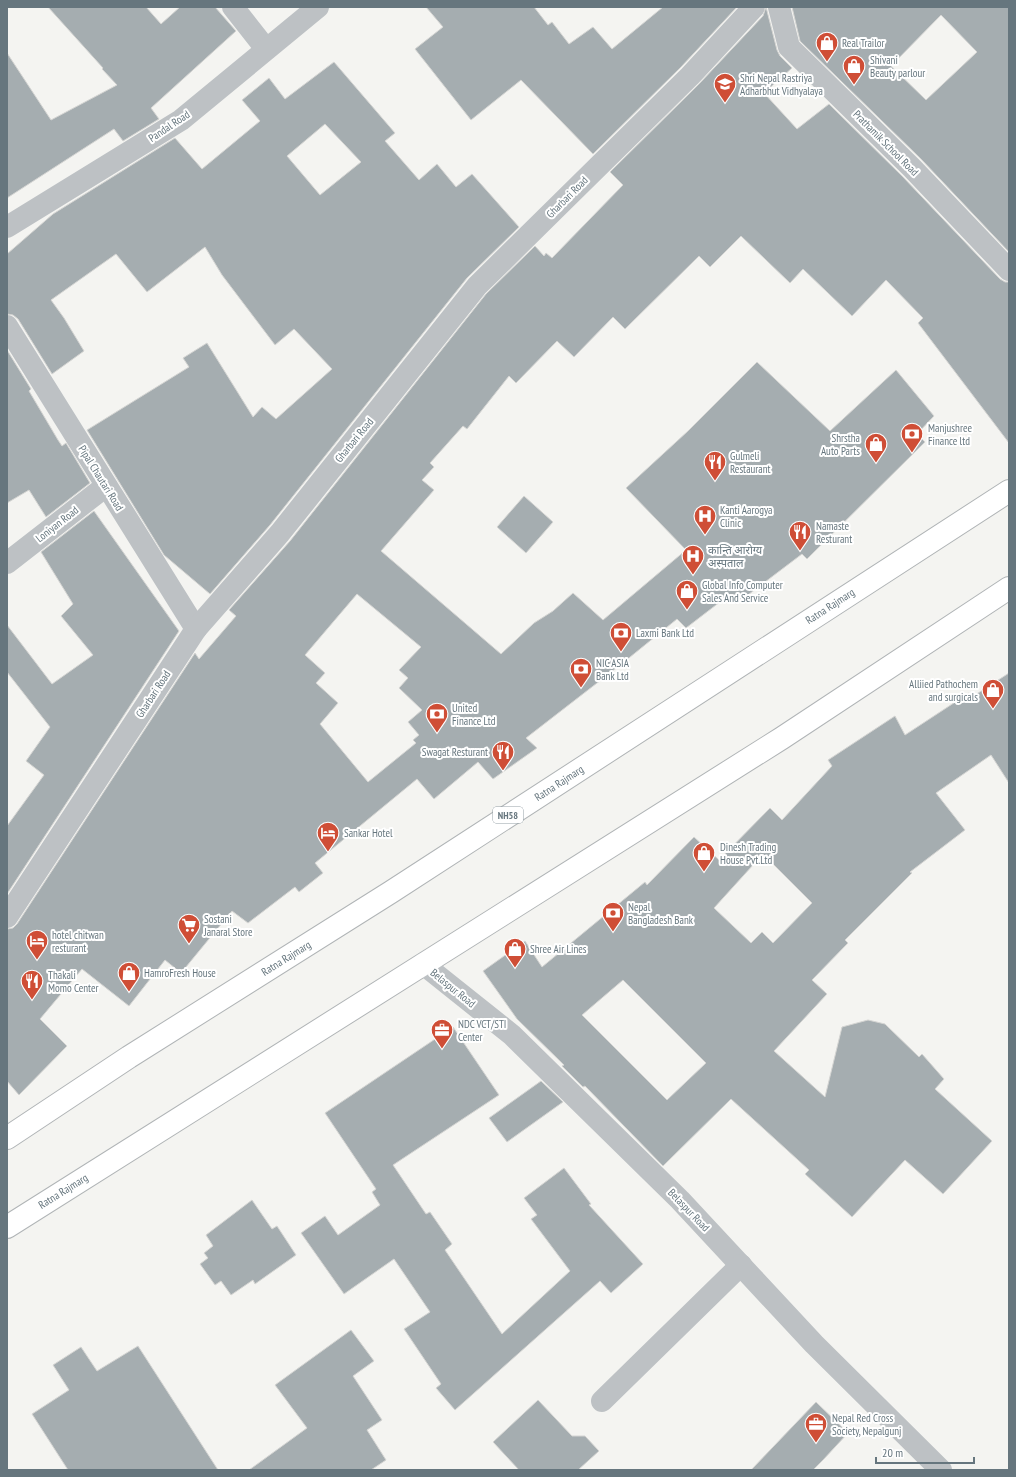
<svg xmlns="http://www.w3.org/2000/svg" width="1016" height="1477" font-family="'PT Sans Narrow','Noto Sans Devanagari',sans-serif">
	<rect width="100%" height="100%" fill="#f4f4f1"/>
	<g fill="#a5adb0" stroke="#d5d5d3" fill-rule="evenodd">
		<path d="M48 7H146L161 24 180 7H215L236 31 151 108 159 119 123 141 114 129 7 198V53L51 120 117 85 102 69 103 68Z"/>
		<path d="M426 7H534L548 25 552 22 569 44 593 27 612 49 663 7H737L681 67 593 154 521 80 471 120 415 49 443 27Z"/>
		<path d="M766 7 777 50 780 56 792 68 764 93 797 129 829 104 903 177 1000 279 1005 282H1009V443L918 323 923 318 886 280 852 316 803 269 790 283 741 236 710 267 699 256 625 329 613 317 574 357 557 341 516 383 509 376 467 429 463 426 430 463 434 467 422 480 434 490 381 551 501 654 534 623 553 611 573 593 603 620 686 550 626 488 688 431 757 362 830 431 896 370 934 416 917 434 925 442 807 559 802 554 736 604 729 595 686 628 677 619 619 666 526 738 537 748 493 779 478 762 434 799 417 779 315 863 323 873 299 892 295 887 248 923 232 911 181 973 165 960 129 1006 82 969 40 1019 67 1046 19 1095 7 1081V929L13 928 17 924 195 653 199 659 236 616 229 610 290 541 486 294 535 246 544 256 546 253 552 258 623 185 610 172 699 84 763 16ZM357 594 421 647 399 670 408 678 399 688 422 710 408 722 419 735 413 740 416 743 368 782 320 724 338 703 316 683 325 673 305 655Z"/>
		<path d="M792 7H1009V252L921 159 800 41ZM941 15 977 52 926 100 891 66Z"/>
		<path d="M334 62 395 133 385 141 419 180 437 164 456 187 472 174 519 227 467 278 270 525 210 594 164 555 87 430 189 367 183 358 207 343 253 417 262 407 276 419 332 369 294 329 275 345 222 275 205 247 147 292 116 254 51 300 64 318 84 351 52 374 18 319 13 315 7 314V254L53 214 175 138 202 169 260 121 242 100 269 78 285 99ZM325 124 361 162 320 195 287 156Z"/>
		<path d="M7 350 31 389 29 391 58 440 62 446 66 443 90 483 46 517 29 490 7 503Z"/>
		<path d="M524 496 553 522 526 553 497 527Z"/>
		<path d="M94 511 179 631 7 894V826L44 775 26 761 50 727 7 672V625L52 684 93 655 61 616 73 604 41 552Z"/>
		<path d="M1009 673V783L991 755 936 793 965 830 910 872 912 873 845 940 848 943 812 980 827 994 774 1051 825 1097 842 1027 868 1020 885 1024 919 1057 922 1054 944 1079 935 1089 992 1141 943 1194 905 1160 852 1217 805 1174 809 1170 731 1099 663 1166 585 1086 583 1087 562 1066 564 1065 517 1019 483 971 525 941 542 967 645 882 647 885 694 837 719 860 770 808 782 820 832 766 828 760 895 716 905 735 969 693 972 697ZM763 854 812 903 773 943 762 932 751 943 714 908ZM623 980 706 1063 667 1100 582 1015Z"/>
		<path d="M453 1027 499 1095 393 1165 426 1214 430 1212 452 1244 445 1250 502 1334 570 1271 531 1219 537 1215 524 1198 564 1168 591 1204 589 1205 643 1264 611 1293 600 1281 455 1410 436 1388 441 1384 404 1329 430 1312 394 1259 344 1294 301 1233 325 1216 338 1235 380 1205 372 1192 376 1189 325 1113Z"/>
		<path d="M541 1081 563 1102 507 1142 489 1118Z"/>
		<path d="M252 1200 272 1229 277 1226 296 1255 255 1284 253 1280 231 1295 221 1281 215 1285 200 1264 208 1258 204 1253 213 1246 206 1235Z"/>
		<path d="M351 1330 374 1361 353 1376 382 1420 367 1430 386 1460 371 1470H249L307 1428 275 1385Z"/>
		<path d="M138 1346 218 1470H68L32 1414 69 1390 53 1365 81 1347 97 1371Z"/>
		<path d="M538 1400 572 1436H585L599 1451 578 1470H519L493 1442Z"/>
		<path d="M816 1402 848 1433 823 1460 813 1470H751Z"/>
	</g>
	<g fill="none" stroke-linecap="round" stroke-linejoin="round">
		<g stroke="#b0b4b6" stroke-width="24">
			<g id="highway">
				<path d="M7 1138 129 1057 391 892 1009 491"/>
				<path d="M7 1227 782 738 1009 588"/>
			</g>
		</g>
		<g stroke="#bdc1c4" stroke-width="22">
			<path d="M233 7 266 49"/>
			<path d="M779 7 789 47 912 168 1009 270"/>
			<path d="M7 227 181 120 318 7"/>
			<path d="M7 326 196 629"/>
			<path d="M7 563 106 486"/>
			<path d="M7 917 196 629 280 533 477 286 690 76 754 7"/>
			<path d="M423 964 512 1035 680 1200 814 1344 941 1470"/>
			<path d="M602 1401 741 1265"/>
		</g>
		<use href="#highway" stroke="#fff" stroke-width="22"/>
	</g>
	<defs>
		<g id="shop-pin" transform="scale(1.15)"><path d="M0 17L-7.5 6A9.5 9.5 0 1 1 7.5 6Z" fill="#cf4e36" stroke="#fff"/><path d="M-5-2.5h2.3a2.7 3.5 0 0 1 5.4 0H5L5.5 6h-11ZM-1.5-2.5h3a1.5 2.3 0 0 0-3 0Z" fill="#fff"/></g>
		<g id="school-pin" transform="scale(1.15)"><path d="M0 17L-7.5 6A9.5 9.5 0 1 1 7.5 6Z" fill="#cf4e36" stroke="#fff"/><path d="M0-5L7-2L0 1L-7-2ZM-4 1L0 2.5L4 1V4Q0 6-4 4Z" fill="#fff"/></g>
		<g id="bank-pin" transform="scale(1.15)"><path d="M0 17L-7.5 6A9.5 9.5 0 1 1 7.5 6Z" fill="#cf4e36" stroke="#fff"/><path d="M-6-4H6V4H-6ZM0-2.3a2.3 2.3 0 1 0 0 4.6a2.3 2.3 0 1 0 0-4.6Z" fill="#fff"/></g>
		<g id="restaurant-pin" transform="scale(1.15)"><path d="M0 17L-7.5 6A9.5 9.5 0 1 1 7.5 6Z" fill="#cf4e36" stroke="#fff"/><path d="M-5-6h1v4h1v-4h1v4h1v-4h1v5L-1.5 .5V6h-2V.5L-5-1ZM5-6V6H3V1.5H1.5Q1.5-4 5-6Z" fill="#fff"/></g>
		<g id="hospital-pin" transform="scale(1.15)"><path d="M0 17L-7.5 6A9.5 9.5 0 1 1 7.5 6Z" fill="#cf4e36" stroke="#fff"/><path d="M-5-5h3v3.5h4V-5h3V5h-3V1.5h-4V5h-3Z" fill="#fff"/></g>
		<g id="hotel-pin" transform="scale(1.15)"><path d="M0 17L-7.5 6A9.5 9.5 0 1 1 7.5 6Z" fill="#cf4e36" stroke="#fff"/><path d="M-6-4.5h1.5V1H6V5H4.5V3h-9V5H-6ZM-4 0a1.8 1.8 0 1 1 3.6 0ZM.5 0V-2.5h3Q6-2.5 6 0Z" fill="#fff"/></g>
		<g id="supermarket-pin" transform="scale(1.15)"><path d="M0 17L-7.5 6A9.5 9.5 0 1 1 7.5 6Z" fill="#cf4e36" stroke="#fff"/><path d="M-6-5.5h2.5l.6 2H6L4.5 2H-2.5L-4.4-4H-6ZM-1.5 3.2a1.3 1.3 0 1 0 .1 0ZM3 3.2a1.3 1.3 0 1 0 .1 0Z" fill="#fff"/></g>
		<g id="office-pin" transform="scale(1.15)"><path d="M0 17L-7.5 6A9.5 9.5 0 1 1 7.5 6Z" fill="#cf4e36" stroke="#fff"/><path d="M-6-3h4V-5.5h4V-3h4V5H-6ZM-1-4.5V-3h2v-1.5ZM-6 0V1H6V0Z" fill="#fff"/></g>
	</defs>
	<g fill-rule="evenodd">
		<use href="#shop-pin" x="827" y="43"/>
		<use href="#shop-pin" x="854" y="66"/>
		<use href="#school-pin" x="725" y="84"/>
		<use href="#bank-pin" x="912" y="434"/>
		<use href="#shop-pin" x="876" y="444"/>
		<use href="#restaurant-pin" x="715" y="462"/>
		<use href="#hospital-pin" x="705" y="516"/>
		<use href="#restaurant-pin" x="800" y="532"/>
		<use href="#hospital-pin" x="693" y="556"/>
		<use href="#shop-pin" x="687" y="591"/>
		<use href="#bank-pin" x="621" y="633"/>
		<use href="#bank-pin" x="581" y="669"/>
		<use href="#shop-pin" x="993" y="690"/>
		<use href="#bank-pin" x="437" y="714"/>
		<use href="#restaurant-pin" x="503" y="752"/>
		<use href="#hotel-pin" x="328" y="833"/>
		<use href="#shop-pin" x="704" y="853"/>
		<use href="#bank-pin" x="613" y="913"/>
		<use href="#supermarket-pin" x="189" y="925"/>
		<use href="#hotel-pin" x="37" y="941"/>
		<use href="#shop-pin" x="515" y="949"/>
		<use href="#shop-pin" x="129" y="973"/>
		<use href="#restaurant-pin" x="32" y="981"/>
		<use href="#office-pin" x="442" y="1030"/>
		<use href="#office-pin" x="816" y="1424"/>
	</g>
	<g text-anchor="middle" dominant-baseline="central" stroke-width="4" stroke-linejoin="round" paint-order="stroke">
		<rect fill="#fff" stroke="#949fa5" stroke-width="1" x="493" y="807" width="30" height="16" rx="3"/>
		<g font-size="10" font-weight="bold" fill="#66767e">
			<text x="508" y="815">NH58</text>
		</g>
		<g font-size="11" fill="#66767e" stroke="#fff" text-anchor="start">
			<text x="842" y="43">Real Trailor</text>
			<text x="870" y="60">Shivani<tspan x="870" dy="13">Beauty parlour</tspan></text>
			<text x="740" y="78">Shri Nepal Rastriya<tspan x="740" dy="13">Adharbhut Vidhyalaya</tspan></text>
			<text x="928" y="428">Manjushree<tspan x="928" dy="13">Finance ltd</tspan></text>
			<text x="860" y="438" text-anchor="end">Shrstha<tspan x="860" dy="13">Auto Parts</tspan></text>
			<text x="730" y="456">Gulmeli<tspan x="730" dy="13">Restaurant</tspan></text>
			<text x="720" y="510">Kanti Aarogya<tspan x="720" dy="13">Clinic</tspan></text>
			<text x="816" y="526">Namaste<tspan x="816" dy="13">Resturant</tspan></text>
			<text x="708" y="550">कान्ति आराेग्य<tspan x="708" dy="13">अस्पताल</tspan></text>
			<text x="702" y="585">Global Info Computer<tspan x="702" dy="13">Sales And Service</tspan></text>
			<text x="636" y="633">Laxmi Bank Ltd</text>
			<text x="596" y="663">NIC ASIA<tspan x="596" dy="13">Bank Ltd</tspan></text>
			<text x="978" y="684" text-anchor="end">Alliied Pathochem<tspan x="978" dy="13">and surgicals</tspan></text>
			<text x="452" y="708">United<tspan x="452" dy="13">Finance Ltd</tspan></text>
			<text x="488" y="752" text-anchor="end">Swagat Resturant</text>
			<text x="344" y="833">Sankar Hotel</text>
			<text x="720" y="847">Dinesh Trading<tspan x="720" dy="13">House Pvt.Ltd</tspan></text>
			<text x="628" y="907">Nepal<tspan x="628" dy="13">Bangladesh Bank</tspan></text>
			<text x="204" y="919">Sostani<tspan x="204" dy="13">Janaral Store</tspan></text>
			<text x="52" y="935">hotel chitwan<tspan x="52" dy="13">resturant</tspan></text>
			<text x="530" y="949">Shree Air Lines</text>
			<text x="144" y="973">HamroFresh House</text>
			<text x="48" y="975">Thakali<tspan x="48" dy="13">Momo Center</tspan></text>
			<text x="458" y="1024">NDC VCT/STI<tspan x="458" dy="13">Center</tspan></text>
			<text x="832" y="1418">Nepal Red Cross<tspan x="832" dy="13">Society, Nepalgunj</tspan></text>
		</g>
		<g font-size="11" fill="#66767e" stroke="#fff">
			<text transform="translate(169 126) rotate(-34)">Pandal Road</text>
			<text transform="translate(886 143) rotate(45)">Prathamik School Road</text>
			<text transform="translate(567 197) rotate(-45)">Gharbari Road</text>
			<text transform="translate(354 440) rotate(-51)">Gharbari Road</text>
			<text transform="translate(101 478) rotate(58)">Pipal Chautari Road</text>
			<text transform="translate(57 524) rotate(-38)">Loniyan Road</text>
			<text transform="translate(830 606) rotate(-33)">Ratna Rajmarg</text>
			<text transform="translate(153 694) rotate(-57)">Gharbari Road</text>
			<text transform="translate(559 783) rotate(-33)">Ratna Rajmarg</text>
			<text transform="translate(286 958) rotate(-32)">Ratna Rajmarg</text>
			<text transform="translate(453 988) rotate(39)">Belaspur Road</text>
			<text transform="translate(63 1191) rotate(-32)">Ratna Rajmarg</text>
			<text transform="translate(689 1210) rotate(46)">Belaspur Road</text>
		</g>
	</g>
	<rect width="1016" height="1477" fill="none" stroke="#66767e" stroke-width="16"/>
	<path d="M876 1457v6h98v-6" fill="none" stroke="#66767e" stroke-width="2"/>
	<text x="882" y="1457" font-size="12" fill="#66767e" stroke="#ffffff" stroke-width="3" paint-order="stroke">20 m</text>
</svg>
